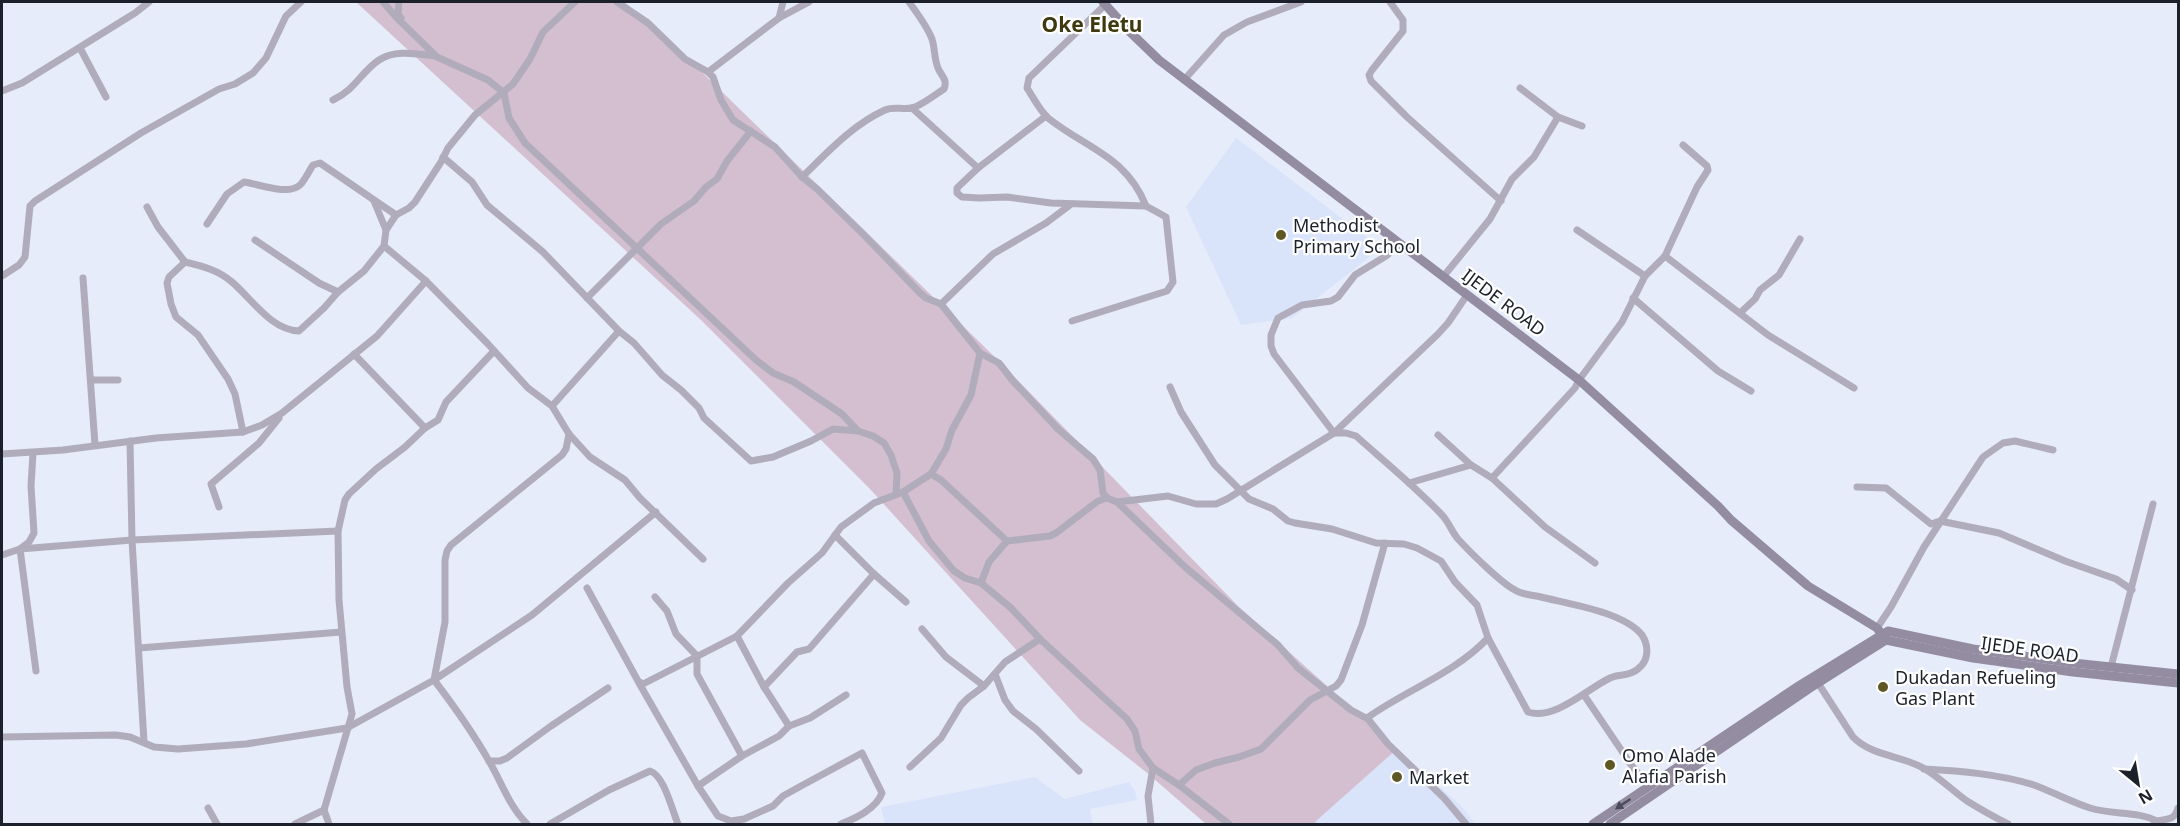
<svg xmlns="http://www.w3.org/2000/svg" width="2180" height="826" font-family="'Noto Sans',sans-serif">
	<rect width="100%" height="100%" fill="#e6ecf9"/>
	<g fill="#d9e4fb">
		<path d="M1236 138 1381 248 1292 318 1241 325 1186 207Z"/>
		<path d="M1397 749 1460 805 1476 824H1318L1315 822Z"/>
		<path d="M1035 777 1065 799 1129 782 1135 791 1137 800 1090 809 1093 824H885L881 807Z"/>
	</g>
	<path fill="#d4bfd0" d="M356 2H624L681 52 1001 363 1238 606 1397 749 1315 822 1318 824H1206L1146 772 1080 720 870 489 701 320Z"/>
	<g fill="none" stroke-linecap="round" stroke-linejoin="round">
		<g stroke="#b1acbb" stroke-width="7">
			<path d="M383 2 396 17 437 57 488 80 504 93 509 118 525 143 756 360 773 373 794 382 842 414 858 431 873 436 884 443 891 455 897 473 896 494"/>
			<path d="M399 2 398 14 401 18"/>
			<path d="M617 2 648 23 685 59 708 72 713 77 721 100 733 120 775 147 802 177 817 189 863 234 920 293 926 298 941 304 980 353 999 363 1013 381 1058 429 1093 459 1100 470 1103 493 1107 498 1117 502 1168 496 1196 504H1216L1227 499 1334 433 1438 334 1448 323 1467 295"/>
			<path d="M1390 2 1403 20V31L1372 70 1369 75 1371 81 1407 117 1501 201"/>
			<path d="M1105 5 1029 78 1027 88C1033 97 1040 111 1048 118 1087 149 1126 156 1146 206"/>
			<path d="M779 18 783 2"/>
			<path d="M80 48 106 97"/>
			<path d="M708 72 779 18 809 2"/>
			<path d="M1184 80 1224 35 1247 22 1301 2"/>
			<path d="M1520 88 1558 117 1582 126"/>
			<path d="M2 91 22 83 135 13 149 2"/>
			<path d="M333 100C356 89 361 72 379 60 395 49 417 54 435 56"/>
			<path d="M912 108 978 168"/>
			<path d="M1046 116 978 168 957 188V193L962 197 979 198 1007 197 1051 203 1146 206 1166 217 1173 282 1167 291 1072 321"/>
			<path d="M443 157 472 182 487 205 543 252 619 331 634 343 662 375 681 390 699 408 704 418 751 461 773 457 811 441 833 429 858 431"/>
			<path d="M802 177C827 153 852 125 885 110 894 106 903 110 912 108 921 106 936 94 944 89 948 79 941 76 938 68 934 59 935 48 932 39 927 26 917 13 909 2"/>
			<path d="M374 201 386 230"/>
			<path d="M147 207 158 227 185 262C202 266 218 270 232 282 252 299 271 330 299 331L324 308 338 292 364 271 384 246 386 230 396 215 409 208 415 202 441 162 448 148 475 115 513 84 530 59 543 32 575 2"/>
			<path d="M207 224 227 194 244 182C259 184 288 196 300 185 305 180 309 171 313 165L320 163 396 215"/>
			<path d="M1577 230 1645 276"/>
			<path d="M255 240 319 283 338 292"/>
			<path d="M384 246 426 281 488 344 528 388 552 406 569 434 590 457 625 480 640 498 703 559"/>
			<path d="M1665 256 1768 335 1854 388"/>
			<path d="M185 262 169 277 167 283 171 304 176 317 198 335 228 379 235 394 243 432"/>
			<path d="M2 276 19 265 25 257 30 206 35 201 141 133 219 89 235 84 253 73 266 58 286 16 301 2"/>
			<path d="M1443 277 1490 219 1512 179 1534 157 1558 117"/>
			<path d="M83 278 95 445"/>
			<path d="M587 298 661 224 694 201 706 187 717 179 727 161 751 131"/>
			<path d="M1633 298 1718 371 1751 391"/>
			<path d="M941 304 993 254 1046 223 1070 205"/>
			<path d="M1740 313 1755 299 1760 290 1779 275 1800 239"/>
			<path d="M354 354 425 428"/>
			<path d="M91 380H118"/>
			<path d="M1170 387 1181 412 1215 465 1249 499 1273 509 1288 521 1295 523 1332 529 1376 543 1404 544 1417 548 1441 561 1455 582 1477 605 1488 638 1528 712C1554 721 1587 689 1610 678 1620 673 1631 678 1642 665 1649 656 1648 644 1642 635 1624 612 1569 604 1541 597 1533 595 1522 595 1515 590 1501 583 1469 551 1458 539 1452 532 1449 523 1443 516 1416 487 1385 462 1356 436L1346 433H1334L1274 354 1271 346V335L1278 318 1302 305 1331 301 1338 297 1355 275 1386 256 1400 244"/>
			<path d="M552 406 619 331"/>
			<path d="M1438 435 1471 465 1492 478 1545 527 1595 563"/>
			<path d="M130 441 132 540 144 742"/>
			<path d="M2 454 63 450 156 438 243 432 262 425 282 413 377 336 426 281"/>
			<path d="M931 474 941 480 1007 541"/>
			<path d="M1492 478 1575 388 1579 380 1622 322 1645 276 1665 256 1697 187 1708 170 1707 166 1683 145"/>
			<path d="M1409 483 1471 465"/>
			<path d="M1857 487 1886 488 1931 524 1940 521 1999 533 2065 561 2116 579 2132 590"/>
			<path d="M903 492 929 541 954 571 965 578 981 583 1011 608 1040 639 1127 719 1135 731 1139 749 1153 768 1179 785 1229 824"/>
			<path d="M1117 502 1185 567 1278 645 1298 668 1351 710 1368 719 1388 744 1444 798 1466 824"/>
			<path d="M219 507 211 484 259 443 279 418"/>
			<path d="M835 535 874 574 906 602"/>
			<path d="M2 555 20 549 29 542 34 533 31 486 33 453"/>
			<path d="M981 583 989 562 1007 541 1050 536 1056 533 1098 501 1107 498"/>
			<path d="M587 588 638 681 643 684 737 636 788 583 822 553 841 527 874 503 903 492 931 474 946 449 952 430 971 395 980 353"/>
			<path d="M655 597 667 611 676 634 697 656V674L742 756"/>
			<path d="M1877 628 1891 607 1924 547 1983 457 2003 443 2015 441 2053 450"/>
			<path d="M922 629 946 657 984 686"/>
			<path d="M737 636 764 687 789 726"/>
			<path d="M139 648 341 632"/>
			<path d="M2111 667 2153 504"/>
			<path d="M36 671 20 549 132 540 338 531"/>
			<path d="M995 674 1005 700 1013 711 1036 729 1079 771"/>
			<path d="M639 683 698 786 718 816 731 821 744 819 773 806 783 796 801 786 862 753 882 793C876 809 856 818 841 824"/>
			<path d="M1818 683 1853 737C1873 757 1902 755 1925 769 1940 778 1953 791 1967 801 1980 809 1994 817 2008 824"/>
			<path d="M764 687 797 652 809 649 816 641 874 574"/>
			<path d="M1584 695 1632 766 1649 786"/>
			<path d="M1367 718C1406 690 1454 674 1488 638"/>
			<path d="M2 737 116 735 130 737 154 747 178 749 246 744 347 728 434 680 532 615 656 512"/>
			<path d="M489 761H500L507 758 551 726 608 688"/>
			<path d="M910 767 941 738 961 705 968 698 984 686 1005 662 1040 639"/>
			<path d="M1924 769C1960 771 1999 774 2034 785 2053 792 2071 802 2090 808 2112 815 2138 811 2157 821"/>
			<path d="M1179 785 1196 770 1215 763 1239 757 1261 749 1310 700 1336 686 1341 680 1362 625 1385 543"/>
			<path d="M698 786 742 756 779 736 789 726 810 718 846 695"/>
			<path d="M208 808 217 824"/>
			<path d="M295 824 324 810"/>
			<path d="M329 824 324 810 352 714 347 687 339 600 338 531 345 500 349 494 376 469 405 447 425 428 438 420 446 402 494 351"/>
			<path d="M527 824C509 806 502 783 489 761 473 733 454 706 434 680L445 622V560L447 551 451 545 562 455 566 449 569 434"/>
			<path d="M550 824 609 790 650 771C664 775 672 810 678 824"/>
			<path d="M1151 824 1148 796 1153 768"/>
			<path d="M2154 824 2157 821C2169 818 2174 821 2178 808"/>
		</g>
		<g stroke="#948da2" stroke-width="9">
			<path d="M1103 2 1130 32 1159 60 1579 380 1718 506 1731 520 1808 586 1877 628 1886 640"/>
			<path d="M1886 640 1973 658 2073 672 2178 683"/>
			<path d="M1593 824 1800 685 1888 631 1973 649 2073 663 2178 674"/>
			<path d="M1610 824 1810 688 1886 640"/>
		</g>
	</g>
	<defs><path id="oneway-solid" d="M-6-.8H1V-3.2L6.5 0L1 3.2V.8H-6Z" transform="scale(1.5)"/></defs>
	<use fill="#4b4c5b" href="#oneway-solid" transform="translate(1623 804) rotate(146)"/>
	<g fill="#5e5724" stroke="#fff" stroke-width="2">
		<circle cx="1281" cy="235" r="6"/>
		<circle cx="1883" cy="687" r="6"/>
		<circle cx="1610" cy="765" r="6"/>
		<circle cx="1397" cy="777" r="6"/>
	</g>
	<g text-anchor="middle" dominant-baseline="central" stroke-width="4.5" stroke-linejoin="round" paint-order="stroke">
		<g font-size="18" fill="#1b202b" stroke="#fff" text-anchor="start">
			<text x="1293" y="225">Methodist<tspan x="1293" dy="21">Primary School</tspan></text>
			<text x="1895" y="677">Dukadan Refueling<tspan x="1895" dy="21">Gas Plant</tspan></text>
			<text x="1622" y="755">Omo Alade<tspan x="1622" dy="21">Alafia Parish</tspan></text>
			<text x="1409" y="777">Market</text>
		</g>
		<g font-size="18" fill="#1b202b" stroke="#fff">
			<text transform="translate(1504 302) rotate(37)">IJEDE ROAD</text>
			<text transform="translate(2030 649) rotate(8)">IJEDE ROAD</text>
		</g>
		<g font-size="21" font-weight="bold" fill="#3e390e" stroke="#fff">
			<text x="1092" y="24">Oke Eletu</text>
		</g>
	</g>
	<rect width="2180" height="826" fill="none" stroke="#1b202b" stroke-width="6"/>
	<g transform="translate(2138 784) rotate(150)" stroke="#ffffff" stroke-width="4.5" paint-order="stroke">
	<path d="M0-4.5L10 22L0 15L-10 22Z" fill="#1b202b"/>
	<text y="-9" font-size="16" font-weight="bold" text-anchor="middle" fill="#1b202b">N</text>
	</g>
</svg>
